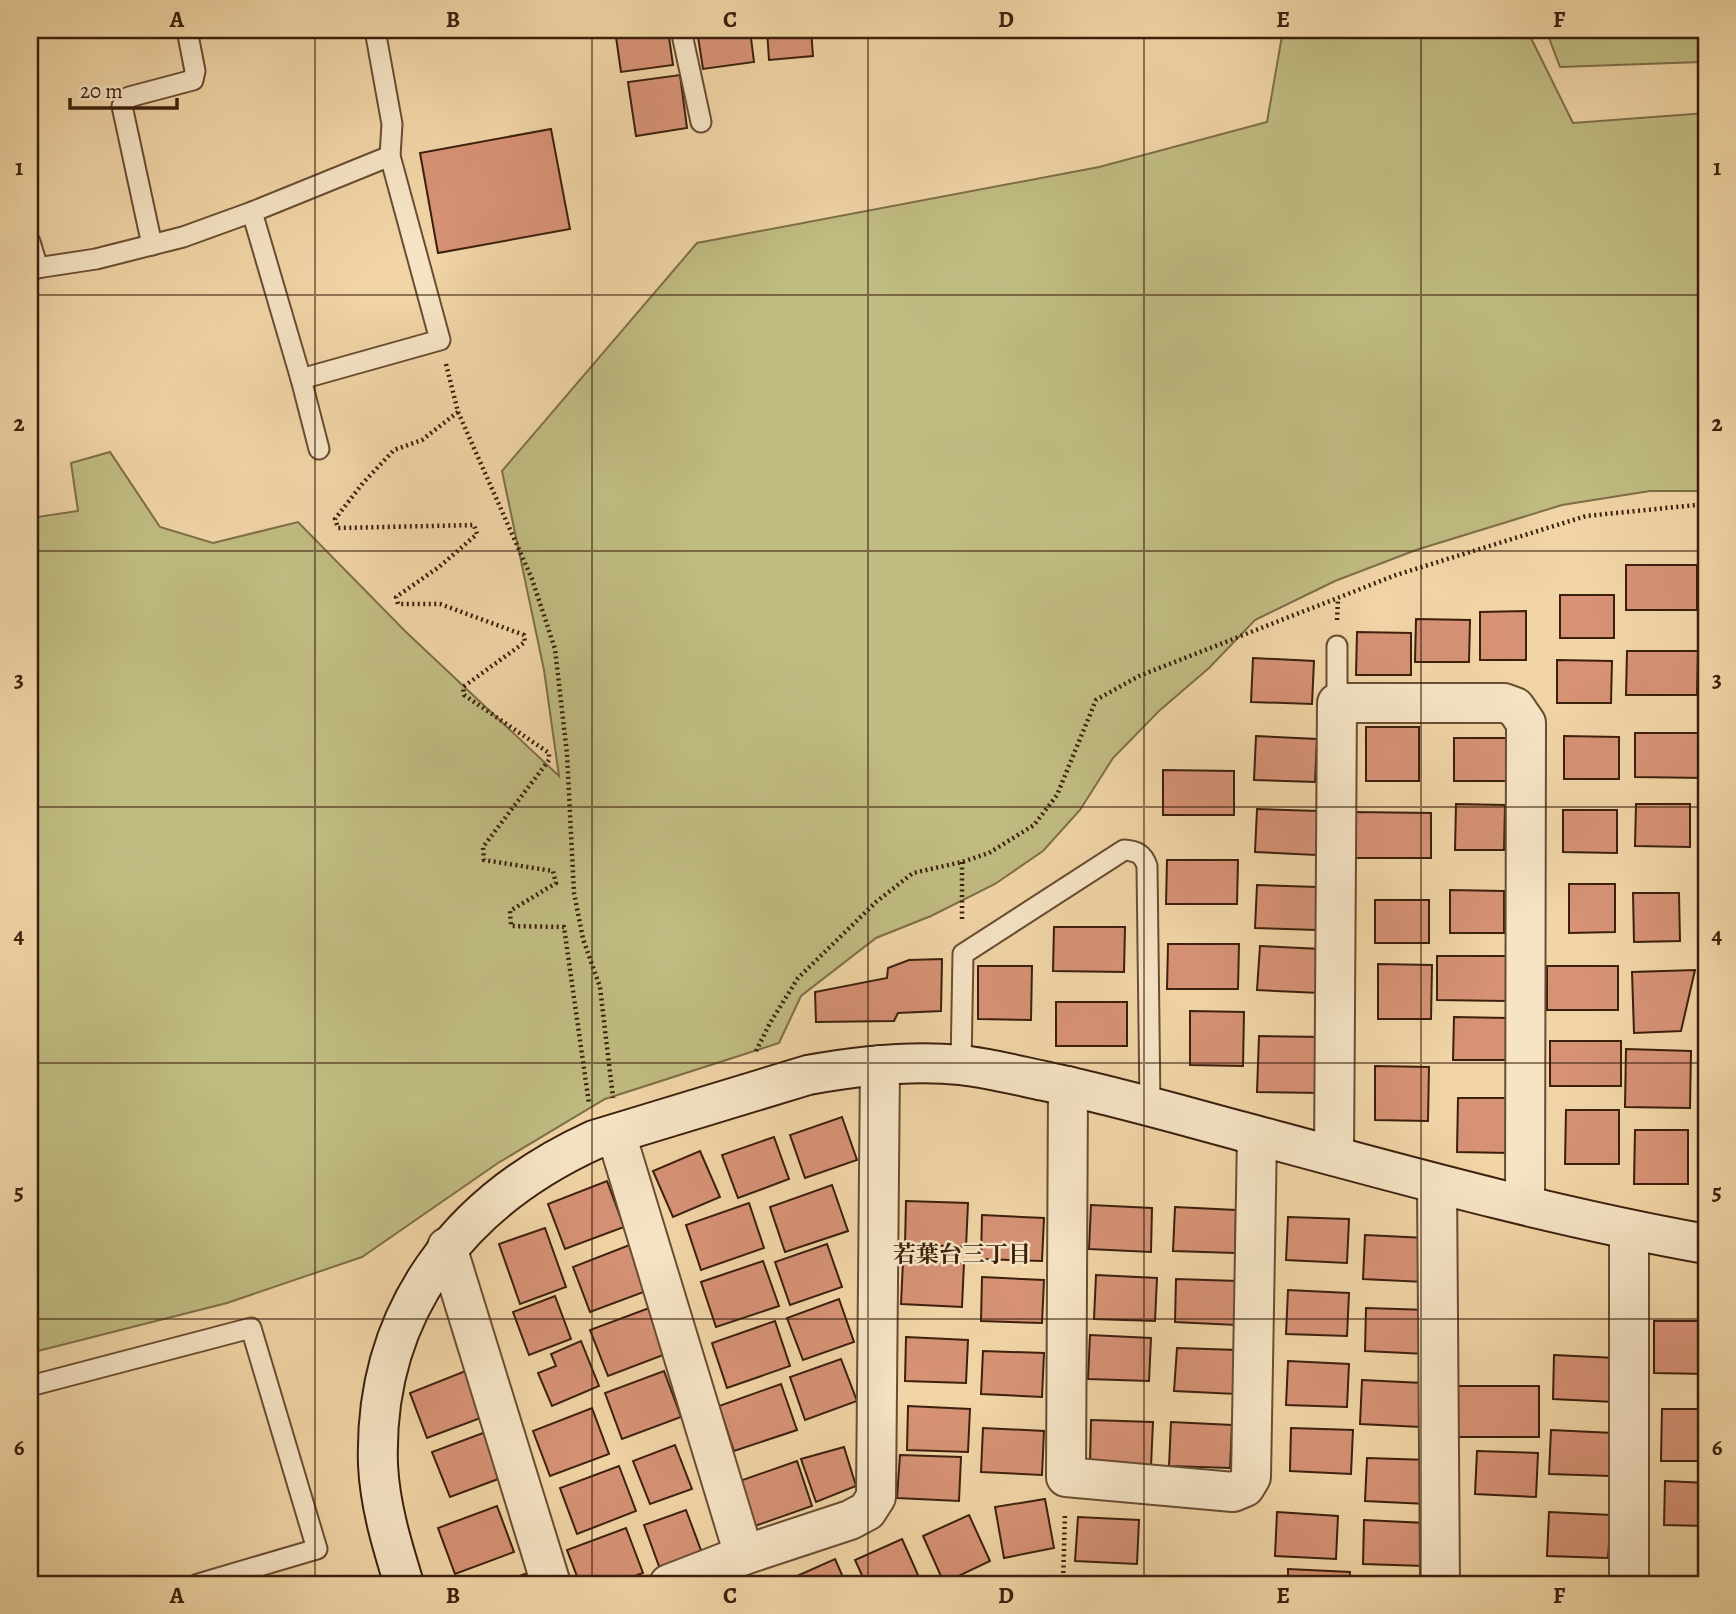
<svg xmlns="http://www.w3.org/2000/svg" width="1736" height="1614" font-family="Alegreya,'Noto Serif JP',serif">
	<rect width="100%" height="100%" fill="#f1d5a6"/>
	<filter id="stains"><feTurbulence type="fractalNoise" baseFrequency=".00286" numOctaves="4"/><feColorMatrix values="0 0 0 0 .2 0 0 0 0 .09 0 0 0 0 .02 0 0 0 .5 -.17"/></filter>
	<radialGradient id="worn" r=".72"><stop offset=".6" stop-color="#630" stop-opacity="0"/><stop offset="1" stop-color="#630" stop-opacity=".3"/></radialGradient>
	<g fill="#c0bc82" stroke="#7e6e48" stroke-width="2">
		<path d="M1283 30H1527L1573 123 1706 113V491H1650L1562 505 1416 550 1335 581 1255 620 1209 668 1159 711 1113 758 1080 810 1043 851 995 884 931 916 876 938 801 996 779 1043 605 1099 498 1163 362 1257 227 1303 30 1353V518L78 511 71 463 110 452 160 527 213 543 298 522 406 632 559 776 544 670 502 471 697 243 1099 167 1267 122Z"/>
		<path d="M1546 30H1698L1700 62 1560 67Z"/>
	</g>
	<g fill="#d79276" stroke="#3c200d" stroke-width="2">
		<path d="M615 30H668L673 65 621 72Z"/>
		<path d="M697 30H750L754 62 703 69Z"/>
		<path d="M767 30H811L813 56 769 60Z"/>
		<path d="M680 75 687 128 636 136 628 82Z"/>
		<path d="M551 129 570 229 438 253 420 153Z"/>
		<rect x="1626" y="565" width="71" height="45"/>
		<rect x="1560" y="595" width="54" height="43"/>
		<path d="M1526 611V660H1480V612Z"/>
		<path d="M1416 619 1470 620 1469 662H1415Z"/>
		<path d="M1357 632 1411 633V675H1356Z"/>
		<path d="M1627 651H1698L1697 695H1626Z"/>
		<path d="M1253 658 1314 661 1312 704 1251 702Z"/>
		<path d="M1557 660 1612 661 1611 703H1557Z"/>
		<rect x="1366" y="727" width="53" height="54"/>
		<path d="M1635 733H1706V778L1635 777Z"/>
		<path d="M1256 736 1317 739 1315 782 1254 780Z"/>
		<path d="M1564 736 1619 737V779H1564Z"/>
		<path d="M1454 738H1509L1508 781H1454Z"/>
		<path d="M1163 770 1234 771V815H1163Z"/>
		<path d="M1456 804 1505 805 1504 850H1455Z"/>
		<path d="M1636 804H1690V847L1635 846Z"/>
		<path d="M1257 809 1318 811 1316 855 1255 852Z"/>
		<path d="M1563 810H1617V853L1563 852Z"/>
		<path d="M1355 812 1431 813V858H1354Z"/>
		<path d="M1167 860H1238L1237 904H1166Z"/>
		<path d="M1569 884H1615V932L1569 933Z"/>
		<path d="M1257 885 1318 887 1317 930 1255 928Z"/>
		<path d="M1450 890 1504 891V933H1450Z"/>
		<path d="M1633 893H1679L1680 941 1634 942Z"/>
		<rect x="1375" y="900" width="54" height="43"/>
		<path d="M1054 927H1125L1124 972 1053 971Z"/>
		<path d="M1168 944H1239L1238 989H1167Z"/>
		<path d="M1260 946 1321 949 1319 993 1257 990Z"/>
		<path d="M1437 956H1508V1001L1437 1000Z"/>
		<path d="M942 959 941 1011 898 1013 894 1021 816 1022 815 992 887 978 888 968 909 960Z"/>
		<path d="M1378 964 1432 965 1431 1019H1378Z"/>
		<path d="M978 966H1032L1031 1020 978 1019Z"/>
		<rect x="1547" y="966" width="71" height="44"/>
		<path d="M1695 970 1681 1031 1634 1033 1632 972Z"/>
		<rect x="1056" y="1002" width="71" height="44"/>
		<path d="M1190 1011 1244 1012 1243 1066 1190 1065Z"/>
		<path d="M1454 1017 1508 1018V1060H1453Z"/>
		<path d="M1259 1036 1324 1037 1323 1093 1257 1092Z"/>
		<rect x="1550" y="1041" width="71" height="45"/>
		<path d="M1626 1049 1691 1051 1690 1108 1625 1107Z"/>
		<path d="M1375 1066 1429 1067 1428 1121 1375 1120Z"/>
		<path d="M1458 1098H1511L1510 1153 1457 1152Z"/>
		<path d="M1566 1110H1619V1164H1565Z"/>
		<path d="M842 1117 857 1160 805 1178 790 1135Z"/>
		<path d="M1635 1130H1688V1184H1634Z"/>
		<path d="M774 1137 789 1179 738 1198 722 1155Z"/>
		<path d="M700 1151 720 1197 673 1217 653 1171Z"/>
		<path d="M607 1181 624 1227 565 1249 548 1204Z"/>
		<path d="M832 1185 848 1231 785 1252 770 1207Z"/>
		<path d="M906 1201 968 1203 966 1247 905 1244Z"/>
		<path d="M749 1203 764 1248 701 1270 686 1225Z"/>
		<path d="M1091 1205 1152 1208 1151 1252 1089 1249Z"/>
		<path d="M1175 1207 1236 1210 1235 1253 1173 1251Z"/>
		<path d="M982 1215 1044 1218 1042 1261 981 1259Z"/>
		<path d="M1288 1217 1349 1219 1347 1263 1286 1260Z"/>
		<path d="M545 1228 566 1287 520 1304 499 1244Z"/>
		<path d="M1365 1235 1426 1238 1424 1282 1363 1279Z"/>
		<path d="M632 1244 649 1290 590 1312 573 1267Z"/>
		<path d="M827 1244 842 1287 790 1305 775 1262Z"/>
		<path d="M763 1261 779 1306 716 1327 701 1282Z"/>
		<path d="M903 1261 964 1263 962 1307 901 1304Z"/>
		<path d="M1096 1275 1157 1278 1155 1321 1094 1319Z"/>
		<path d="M982 1277 1044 1280 1042 1323 981 1321Z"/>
		<path d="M1176 1279 1238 1281 1236 1325 1175 1322Z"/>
		<path d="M1288 1290 1349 1293 1347 1336 1286 1334Z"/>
		<path d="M555 1296 571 1339 529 1355 513 1312Z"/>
		<path d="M839 1299 854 1342 803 1360 787 1318Z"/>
		<path d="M649 1308 666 1354 608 1376 590 1330Z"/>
		<path d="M1366 1308 1428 1310 1426 1354 1365 1351Z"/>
		<path d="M775 1321 790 1366 727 1388 712 1343Z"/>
		<path d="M1654 1321H1706V1374L1654 1373Z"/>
		<path d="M1090 1335 1151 1338 1149 1381 1088 1379Z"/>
		<path d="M906 1337 968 1340 966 1383 905 1381Z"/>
		<path d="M581 1341 599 1386 552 1406 538 1373 556 1366 551 1354Z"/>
		<path d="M1177 1348 1238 1350 1236 1394 1174 1391Z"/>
		<path d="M983 1351 1044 1353 1042 1397 981 1394Z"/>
		<path d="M1554 1355 1616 1358 1614 1402 1553 1399Z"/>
		<path d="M841 1359 857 1401 805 1420 790 1377Z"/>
		<path d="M1288 1361 1349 1364 1347 1407 1286 1405Z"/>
		<path d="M468 1370 486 1416 427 1438 410 1393Z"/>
		<path d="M664 1371 681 1417 622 1439 605 1393Z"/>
		<path d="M1362 1380 1423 1383 1421 1427 1360 1424Z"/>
		<path d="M781 1384 797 1430 734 1451 719 1406Z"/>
		<rect x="1454" y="1386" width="85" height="51"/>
		<path d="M908 1406 970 1409 968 1452 907 1450Z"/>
		<path d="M592 1408 609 1454 550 1476 533 1431Z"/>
		<path d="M1662 1409H1706V1461H1661Z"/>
		<path d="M1091 1420 1153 1422 1151 1466 1090 1463Z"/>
		<path d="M1171 1422 1232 1425 1230 1468 1169 1466Z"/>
		<path d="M983 1428 1044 1431 1042 1475 981 1472Z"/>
		<path d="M1291 1428 1353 1430 1351 1474 1290 1471Z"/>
		<path d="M491 1430 509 1475 450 1497 432 1452Z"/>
		<path d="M1551 1430 1613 1433 1610 1476 1549 1474Z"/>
		<path d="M675 1445 692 1489 650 1504 633 1461Z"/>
		<path d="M844 1447 856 1486 816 1502 801 1459Z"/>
		<path d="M1477 1451 1538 1453 1536 1497 1475 1494Z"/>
		<path d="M900 1455 961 1457 959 1501 897 1498Z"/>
		<path d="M1367 1458 1428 1460 1426 1504 1365 1501Z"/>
		<path d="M797 1461 812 1506 749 1528 734 1483Z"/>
		<path d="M619 1466 636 1511 577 1534 560 1488Z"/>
		<path d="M1665 1481 1706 1483V1526L1664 1525Z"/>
		<path d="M1045 1499 1054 1548 1004 1558 995 1507Z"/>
		<path d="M497 1506 514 1552 455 1574 438 1528Z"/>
		<path d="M686 1510 702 1553 660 1569 644 1525Z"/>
		<path d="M1277 1512 1338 1516 1336 1559 1275 1556Z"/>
		<path d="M1549 1512 1611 1515 1608 1558 1547 1556Z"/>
		<path d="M969 1515 990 1561 944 1583 923 1536Z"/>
		<path d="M1078 1517 1139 1520 1137 1564 1075 1561Z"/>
		<path d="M1364 1520 1426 1523 1424 1566 1363 1564Z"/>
		<path d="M626 1528 643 1573 613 1584H580L567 1550Z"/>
		<path d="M902 1539 922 1584H866L855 1560Z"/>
		<path d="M835 1559 846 1584H790L788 1580Z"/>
		<path d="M1288 1569 1350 1572 1349 1584H1288Z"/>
		<path d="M525 1574 530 1584H497Z"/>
		<path d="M1364 1580 1426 1582V1584H1364Z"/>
	</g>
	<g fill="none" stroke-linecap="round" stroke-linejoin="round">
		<g stroke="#694d33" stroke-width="23">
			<g id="lane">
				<path d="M681 30 701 122"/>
				<path d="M252 212 301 379 440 340 390 156 392 124 375 30"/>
				<path d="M30 242 38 268"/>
				<path d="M152 245 122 106 129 97 193 80 195 71 187 30"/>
				<path d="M30 269 96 259 183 237 252 212 390 156"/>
				<path d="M301 379 319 449"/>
				<path d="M1337 646V703"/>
				<path d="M961 1065 963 954 1124 850C1137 851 1143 854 1147 866L1150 1105"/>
				<path d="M30 1386 251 1328 317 1549 198 1584"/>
			</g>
		</g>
		<g stroke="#694d33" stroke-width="42">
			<g id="street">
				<path d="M1068 1086 1066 1477 1233 1492 1245 1487 1251 1477 1257 1136"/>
				<path d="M616 1134 744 1555"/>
				<path d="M1334 1156 1337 703H1504L1515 707 1526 723 1525 1205"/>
				<path d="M1437 1185 1440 1584"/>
				<path d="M1629 1230V1584"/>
				<path d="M447 1247 551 1584"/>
				<path d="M669 1584 744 1555 850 1520 867 1511 876 1497 880 1065"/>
			</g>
		</g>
		<g stroke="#3c200d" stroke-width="42">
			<path id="secondary" d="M404 1584C392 1545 380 1506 378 1465 373 1312 459 1202 594 1140L808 1075C857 1066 910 1060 961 1065 988 1068 1016 1075 1044 1081 1117 1096 1187 1117 1259 1136 1407 1176 1555 1217 1706 1244"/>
		</g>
		<g stroke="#3c200d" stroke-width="4.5" stroke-dasharray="2 3.5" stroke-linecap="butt">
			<path d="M446 364 458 412 422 440 394 450 363 483 335 519 338 528 474 525 477 534 439 567 396 597 398 604H440L524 635 525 642 463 687 464 695 549 753V760L483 847 484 860 553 871 556 883 510 911 511 926 564 927 589 1104"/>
			<path d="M458 412 532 579 555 649 567 754 574 893 583 939 600 987 613 1098"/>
			<path d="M1337 620 1338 599"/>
			<path d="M962 862V922"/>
			<path d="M756 1051 770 1023 798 978 876 902 913 873 962 862 989 853 1034 825 1057 795 1096 700 1139 676 1396 575 1586 516 1706 504"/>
			<path d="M1063 1584 1065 1513"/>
		</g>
		<use href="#lane" stroke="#f6e4c5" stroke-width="19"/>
		<use href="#street" stroke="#f6e4c5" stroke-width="38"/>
		<use href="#secondary" stroke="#f6e4c5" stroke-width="38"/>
	</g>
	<path fill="none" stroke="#3c200d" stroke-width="2" stroke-opacity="0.55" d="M315 30V1584M592 30V1584M868 30V1584M1144 30V1584M1421 30V1584M30 295H1706M30 551H1706M30 807H1706M30 1063H1706M30 1319H1706"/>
	<g text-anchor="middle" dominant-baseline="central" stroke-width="5" stroke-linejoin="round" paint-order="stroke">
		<g font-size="23" font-weight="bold" fill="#3c200d" stroke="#f6e4c5">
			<text x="962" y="1254">若葉台三丁目</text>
		</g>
	</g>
	<rect width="1736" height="1614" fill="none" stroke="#f1d5a6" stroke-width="77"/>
	<path d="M70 98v10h107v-10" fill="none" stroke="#3c200d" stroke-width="3.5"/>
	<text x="80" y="98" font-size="21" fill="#3c200d" stroke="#f6e4c5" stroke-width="5" paint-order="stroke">20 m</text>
	<rect x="38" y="38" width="1660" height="1538" fill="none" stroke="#3c200d" stroke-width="2.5"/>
	<g font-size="23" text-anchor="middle" font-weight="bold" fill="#3c200d">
		<text x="177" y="27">A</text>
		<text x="453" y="27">B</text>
		<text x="730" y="27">C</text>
		<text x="1006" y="27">D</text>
		<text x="1283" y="27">E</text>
		<text x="1559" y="27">F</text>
		<text x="19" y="175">1</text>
		<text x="1717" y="175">1</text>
		<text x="19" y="431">2</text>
		<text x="1717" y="431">2</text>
		<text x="19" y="687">3</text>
		<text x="1717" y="687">3</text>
		<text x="19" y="943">4</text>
		<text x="1717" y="943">4</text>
		<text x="19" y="1199">5</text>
		<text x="1717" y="1199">5</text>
		<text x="19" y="1455">6</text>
		<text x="1717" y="1455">6</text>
		<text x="177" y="1603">A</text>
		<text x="453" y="1603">B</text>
		<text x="730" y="1603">C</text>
		<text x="1006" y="1603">D</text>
		<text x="1283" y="1603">E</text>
		<text x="1559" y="1603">F</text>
	</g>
	<rect width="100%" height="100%" filter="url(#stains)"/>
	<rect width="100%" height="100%" fill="url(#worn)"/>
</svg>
